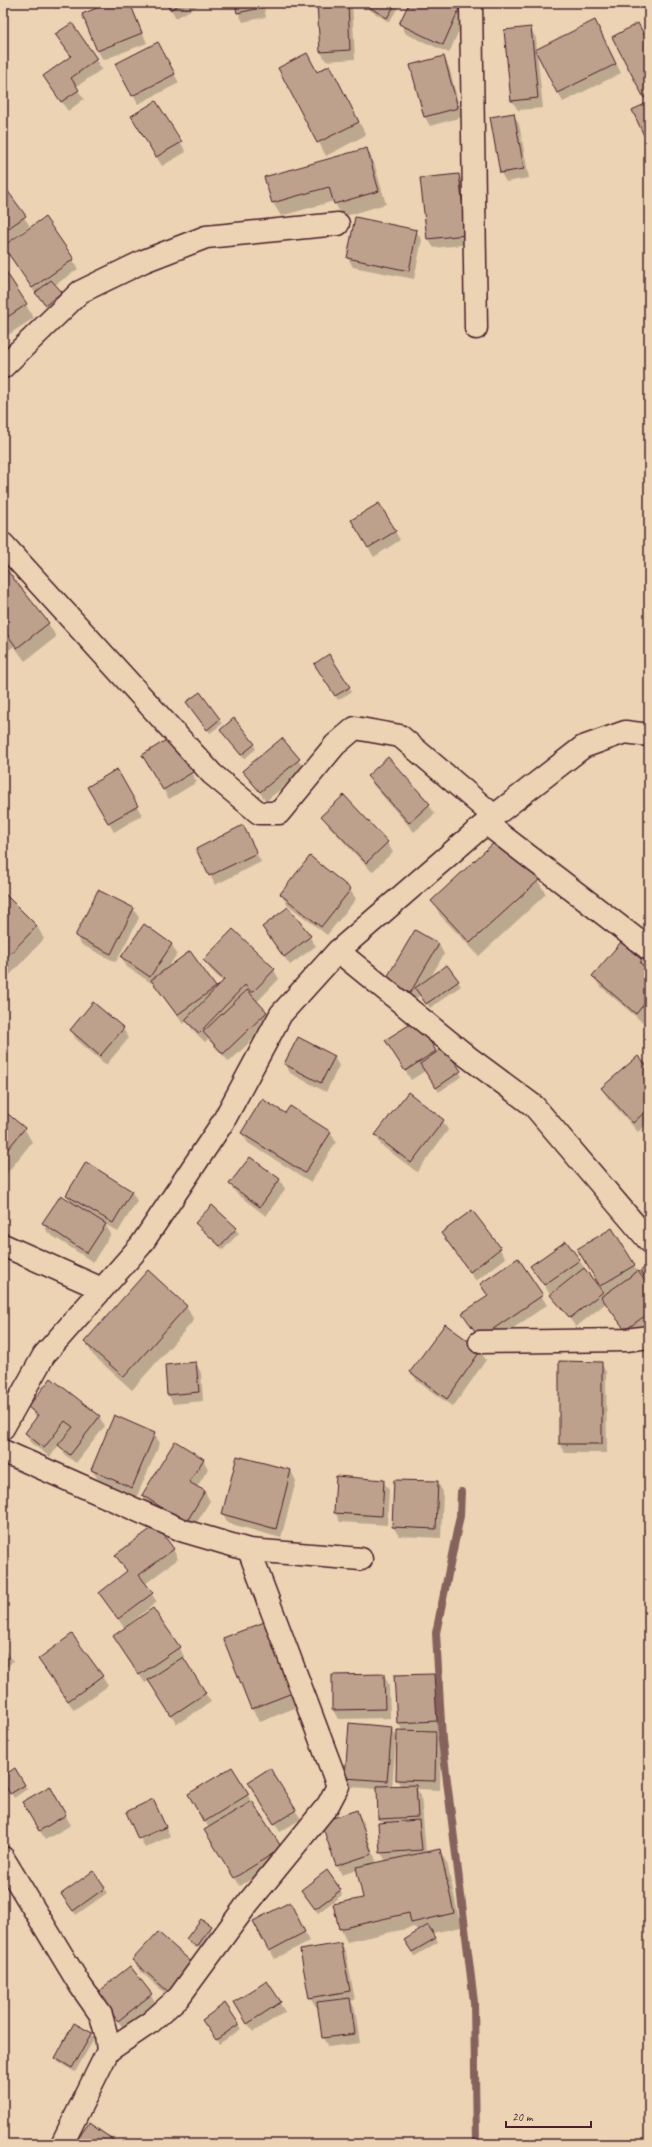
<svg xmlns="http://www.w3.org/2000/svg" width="652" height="2147" font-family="Caveat,sans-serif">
	<rect width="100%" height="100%" fill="#ebd3b3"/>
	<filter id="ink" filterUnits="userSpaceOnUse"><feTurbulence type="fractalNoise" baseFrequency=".025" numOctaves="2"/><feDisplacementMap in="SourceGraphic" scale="8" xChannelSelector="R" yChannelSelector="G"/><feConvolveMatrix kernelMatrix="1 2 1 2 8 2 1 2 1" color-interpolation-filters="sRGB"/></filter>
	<g filter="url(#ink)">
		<g fill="#0003" fill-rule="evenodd">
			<path d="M52 3H71L72 4 55 9Z"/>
			<path d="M112 3H130L147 43 103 60 98 51Z"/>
			<path d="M167 3H203L176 18Z"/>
			<path d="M236 3H263L266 17 243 22 238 12Z"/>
			<path d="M318 3H352L355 59 326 61 321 52Z"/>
			<path d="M370 3H401L389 22 370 10 368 6Z"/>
			<path d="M410 3H443L459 10 464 19 449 53 406 34 401 24Z"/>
			<path d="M71 24 102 69 76 87 84 99 68 111 50 85 71 57 56 34Z"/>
			<path d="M530 28 536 38 537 50 600 31 621 73 563 102 537 52 543 108 518 110 512 101Z"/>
			<path d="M649 45V144L648 104 645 98Z"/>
			<path d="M163 52 179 83 138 104 133 95Z"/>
			<path d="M444 58 449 67 462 117 430 126 425 117 412 66Z"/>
			<path d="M280 68 317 73 337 80 366 135 326 156Z"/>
			<path d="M513 114 519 124 529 178 506 182 501 173Z"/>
			<path d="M137 126 181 143 186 152 162 166Z"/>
			<path d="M3 130 7 144 3 145Z"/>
			<path d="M367 149 374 163 386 204 342 217 334 201 281 216 273 203 266 178Z"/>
			<path d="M459 175 464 185 471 244 434 248 428 239Z"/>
			<path d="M3 188 30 226 3 245Z"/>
			<path d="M45 219 78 269 55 285 63 297 49 309 38 297 10 256Z"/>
			<path d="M416 231 422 240 414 279 353 267 348 258Z"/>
			<path d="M3 269 34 318 3 338Z"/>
			<path d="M379 504 400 540 374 557 352 520Z"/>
			<path d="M3 573 48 623 56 637 25 661 14 646 3 655Z"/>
			<path d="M318 668 349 687 351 692 338 700Z"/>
			<path d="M200 693 222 724 210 733 190 706Z"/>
			<path d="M224 734 254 745 256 749 244 759Z"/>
			<path d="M171 738 197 782 169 799 143 755Z"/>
			<path d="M282 739 305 769 266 801 244 771Z"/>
			<path d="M388 758 429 805 435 814 414 832 374 786 368 777Z"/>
			<path d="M116 771 142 815 114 832 88 787Z"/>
			<path d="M323 816 387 843 393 852 372 872 328 825Z"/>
			<path d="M248 836 261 862 215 885 210 875Z"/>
			<path d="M538 881 546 894 479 956 440 915 433 901Z"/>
			<path d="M350 890 356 899 327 935 287 904 281 894Z"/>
			<path d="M3 893 37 926 44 939 3 982Z"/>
			<path d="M133 908 139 918 116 962 82 945 76 936Z"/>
			<path d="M288 908 316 946 290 965 263 927Z"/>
			<path d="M144 926 172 945 177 954 167 969 216 989 223 982 210 969 204 960 274 970 279 979 257 1002 272 1021 229 1062 208 1039 205 1042 192 1029 187 1021 183 1024 156 986 127 967 122 958Z"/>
			<path d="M416 931 439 945 444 954 429 980 447 967 461 986 430 1008 420 994 415 1002 392 988Z"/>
			<path d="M642 961 649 973V1013L642 1022 599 985 594 976Z"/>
			<path d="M417 1022 437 1054 444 1049 462 1076 439 1092 425 1071 411 1080 392 1050Z"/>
			<path d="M123 1029 129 1038 106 1065 76 1039 71 1030Z"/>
			<path d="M334 1057 339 1066 326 1092 290 1073 285 1064Z"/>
			<path d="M649 1070V1122L638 1132 608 1098 602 1089Z"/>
			<path d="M408 1094 443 1121 448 1130 417 1172 381 1145 376 1135Z"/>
			<path d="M3 1111 24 1128 32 1142 3 1178Z"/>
			<path d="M330 1132 336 1142 311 1182 248 1143 242 1133Z"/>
			<path d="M250 1158 280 1180 285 1189 266 1216 236 1193 230 1184Z"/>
			<path d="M86 1164 132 1192 137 1201 118 1232 105 1224 111 1234 93 1262 48 1233 43 1223 71 1203 67 1195Z"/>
			<path d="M212 1206 239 1233 223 1250 196 1223Z"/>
			<path d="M472 1211 506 1258 476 1281 442 1234Z"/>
			<path d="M584 1259 634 1266 649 1289V1326L631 1339 606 1303 576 1327 552 1295 556 1291 555 1290 550 1294 531 1266 579 1260 605 1296 606 1295Z"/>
			<path d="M518 1260 547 1305 486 1347 469 1322Z"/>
			<path d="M186 1306 194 1320 132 1390 93 1355 85 1342Z"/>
			<path d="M480 1351 486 1360 453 1407 417 1381 412 1372Z"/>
			<path d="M3 1354 10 1365 3 1374Z"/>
			<path d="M196 1363 201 1373 203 1401 173 1404 168 1394Z"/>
			<path d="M601 1363 606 1372 607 1453H565L560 1443Z"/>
			<path d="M29 1407 99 1417 105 1426 76 1463 65 1455 59 1445 50 1457 31 1443 26 1433 37 1419Z"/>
			<path d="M154 1434 160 1443 137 1496 98 1479 92 1470Z"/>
			<path d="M176 1442 203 1459 208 1469 197 1487 205 1492 210 1501 191 1532 148 1505 143 1496Z"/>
			<path d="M238 1457 291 1471 296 1481 281 1538 228 1523 223 1514Z"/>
			<path d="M383 1481 389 1490 387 1525 340 1522 335 1512Z"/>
			<path d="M437 1482 443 1492 441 1538 399 1536 393 1527Z"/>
			<path d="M173 1549 178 1559 145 1584 157 1602 129 1624 179 1647 184 1656 182 1658 211 1702 177 1724 149 1681 145 1683 119 1645 125 1629 100 1593 128 1572 117 1556Z"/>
			<path d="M267 1622 302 1705 260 1722 252 1709Z"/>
			<path d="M3 1648 13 1661 3 1671Z"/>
			<path d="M39 1659 102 1676 108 1686 74 1710Z"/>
			<path d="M384 1675 389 1685 390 1718 338 1719 333 1710Z"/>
			<path d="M434 1675 439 1684 441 1730 434 1731 441 1742 440 1790 417 1789 421 1795 426 1853 439 1850 447 1863 461 1927 432 1933 438 1942 415 1956 405 1940 418 1932 414 1927 347 1942 340 1928 364 1898 357 1870 342 1875 337 1866 356 1811 362 1820 377 1864 386 1861 381 1853 379 1824 382 1823 379 1818 378 1789 351 1787 346 1777 391 1728 398 1739 403 1732 398 1722ZM396 1742H398L397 1780 401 1786 392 1787Z"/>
			<path d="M232 1769 286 1858 240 1886 211 1839 209 1828 189 1795Z"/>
			<path d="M15 1770 27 1789 14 1798 3 1778Z"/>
			<path d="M49 1787 71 1825 45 1840 24 1802Z"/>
			<path d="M254 1791 295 1810 301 1819 280 1832Z"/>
			<path d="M153 1800 170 1836 145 1848 127 1812Z"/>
			<path d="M93 1872 107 1893 76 1915 62 1895Z"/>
			<path d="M340 1890 342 1895 318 1913 304 1894Z"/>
			<path d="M295 1913 309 1941 275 1959 270 1950Z"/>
			<path d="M201 1920 213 1932 201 1949 190 1941V1943L200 1951 190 1944 187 1939Z"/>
			<path d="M341 1944 346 1953 355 2000 351 2001 355 2009 360 2043 328 2047 323 2038 319 2006 316 2007 310 1997Z"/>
			<path d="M134 1961 201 1976 176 2003 139 1970Z"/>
			<path d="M130 1967 157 2004 124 2029 102 2002Z"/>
			<path d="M267 1982 285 2012 253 2032 240 2011Z"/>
			<path d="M206 2024H238L241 2029 219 2044Z"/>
			<path d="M91 2034 94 2039 75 2072 58 2062 56 2058Z"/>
		</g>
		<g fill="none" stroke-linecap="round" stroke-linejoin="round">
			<path stroke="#86625d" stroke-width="8" d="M461 1492 460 1516 436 1633 442 1740 474 2002 476 2144"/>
		</g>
		<g fill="#bea18d" stroke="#4a1f2b">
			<path d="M109 3H130L142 33 97 51 82 14Z"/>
			<path d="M166 3H182L170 10Z"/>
			<path d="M235 3H260L261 8 237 13Z"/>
			<path d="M317 3H348L350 50 320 52Z"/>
			<path d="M368 3H396L387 18 367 6Z"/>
			<path d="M409 3H445L459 9 443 45 399 24Z"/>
			<path d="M595 20 616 64 557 93 535 50Z"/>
			<path d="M72 23 97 59 71 78 79 90 61 102 43 76 71 56 55 34Z"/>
			<path d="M638 23 649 44V96L644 98 612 37Z"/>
			<path d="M531 27 538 98 511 101 504 30Z"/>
			<path d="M158 42 175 74 132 96 115 64Z"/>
			<path d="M307 53 317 72 330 65 359 122 317 143 278 68Z"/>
			<path d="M444 56 458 108 424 117 410 65Z"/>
			<path d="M156 101 182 142 156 157 131 116Z"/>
			<path d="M649 102V146L632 110Z"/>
			<path d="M514 113 524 169 500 173 490 117Z"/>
			<path d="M367 148 379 191 334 204 329 187 272 203 264 177Z"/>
			<path d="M459 174 466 235 427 239 420 178Z"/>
			<path d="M4 186 26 216 3 232V187Z"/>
			<path d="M45 217 74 259 32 288 3 246Z"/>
			<path d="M355 217 417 230 409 271 347 258Z"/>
			<path d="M3 267 27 304 3 320Z"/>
			<path d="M51 280 62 292 46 305 35 293Z"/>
			<path d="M379 503 396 531 368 548 351 520Z"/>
			<path d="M6 569 49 623 17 648 6 633 3 635V571Z"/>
			<path d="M329 654 350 687 335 696 314 664Z"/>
			<path d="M200 692 220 719 207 730 186 702Z"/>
			<path d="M234 718 255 744 241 755 220 730Z"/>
			<path d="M171 737 193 772 163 790 142 755Z"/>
			<path d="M282 738 300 759 260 792 242 771Z"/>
			<path d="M388 757 430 804 409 823 367 776Z"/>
			<path d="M117 769 138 806 108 823 87 787Z"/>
			<path d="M344 795 388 842 366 863 321 816Z"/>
			<path d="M243 825 257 853 209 876 196 849Z"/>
			<path d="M499 838 539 880 470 943 431 901Z"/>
			<path d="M310 856 351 889 321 927 280 894Z"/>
			<path d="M98 890 134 908 111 954 75 936Z"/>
			<path d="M3 892 37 926 3 961Z"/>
			<path d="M288 907 311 936 284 957 262 927Z"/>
			<path d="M144 924 172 944 150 977 121 957Z"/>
			<path d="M233 929 275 969 252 993 245 985 199 1033 185 1020 224 980 203 960Z"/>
			<path d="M415 930 439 944 410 993 386 979Z"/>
			<path d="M621 942 642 960 640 963 649 971V998L636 1014 592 976Z"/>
			<path d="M190 951 216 987 177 1015 151 980Z"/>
			<path d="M447 965 459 981 426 1004 415 988Z"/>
			<path d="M247 990 267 1012 223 1054 203 1032Z"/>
			<path d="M93 1002 124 1028 100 1056 70 1030Z"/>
			<path d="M417 1020 436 1051 405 1071 385 1040Z"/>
			<path d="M298 1037 335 1056 321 1083 284 1064Z"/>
			<path d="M444 1047 461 1071 436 1088 420 1064Z"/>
			<path d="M638 1056 649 1068V1108L633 1123 601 1088Z"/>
			<path d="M408 1092 444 1120 411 1163 375 1135Z"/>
			<path d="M262 1099 285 1113 290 1106 331 1132 305 1173 241 1133Z"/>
			<path d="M3 1110 25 1128 3 1155Z"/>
			<path d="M250 1157 280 1179 260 1207 229 1184Z"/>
			<path d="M86 1162 132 1191 113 1223 66 1195Z"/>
			<path d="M61 1195 106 1224 87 1253 42 1223Z"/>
			<path d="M212 1205 237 1228 220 1246 195 1223Z"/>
			<path d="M472 1210 501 1248 470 1272 441 1233Z"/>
			<path d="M612 1228 635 1265 600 1286 577 1249Z"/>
			<path d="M566 1241 580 1260 544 1285 530 1266Z"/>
			<path d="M518 1258 543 1295 480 1338 462 1313 488 1296 480 1284Z"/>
			<path d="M649 1265V1284L640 1271Z"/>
			<path d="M584 1268 603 1292 570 1318 550 1295Z"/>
			<path d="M148 1270 187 1306 124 1377 84 1342Z"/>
			<path d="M638 1271 649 1287V1313L625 1330 601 1297Z"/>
			<path d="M445 1324 481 1350 447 1399 410 1372Z"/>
			<path d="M559 1361 602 1362V1444H559Z"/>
			<path d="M196 1362 199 1392 167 1395 165 1365Z"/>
			<path d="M51 1378 100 1416 70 1455 58 1445 73 1427 65 1421 44 1448 25 1433 38 1415 28 1407Z"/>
			<path d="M114 1415 155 1433 132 1488 91 1470Z"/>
			<path d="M175 1441 204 1459 189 1482 205 1491 186 1523 142 1495Z"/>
			<path d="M237 1456 291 1470 276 1529 222 1514Z"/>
			<path d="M336 1476 384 1480 382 1516 334 1513Z"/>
			<path d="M394 1480 438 1481 436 1529 392 1527Z"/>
			<path d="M156 1525 174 1549 139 1575 153 1593 118 1619 99 1593 127 1571 115 1555Z"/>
			<path d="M153 1608 180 1647 139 1675 113 1636Z"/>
			<path d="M267 1621 295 1692 251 1709 223 1638Z"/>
			<path d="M72 1634 103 1676 68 1701 38 1659Z"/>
			<path d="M183 1657 206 1693 171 1716 148 1680Z"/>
			<path d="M384 1674 385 1709 332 1710V1675Z"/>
			<path d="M434 1674 437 1721 397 1723 394 1675Z"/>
			<path d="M349 1723 392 1727 387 1781 345 1778Z"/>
			<path d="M397 1730 436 1731 435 1781 396 1780Z"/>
			<path d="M232 1767 249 1794 204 1822 188 1794Z"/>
			<path d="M15 1768 25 1785 10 1794 3 1782V1776Z"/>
			<path d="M270 1768 296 1810 274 1824 248 1782Z"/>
			<path d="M416 1785 418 1817 378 1819 377 1786Z"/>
			<path d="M50 1786 66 1815 39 1831 22 1802Z"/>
			<path d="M153 1799 166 1827 138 1839 126 1812Z"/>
			<path d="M252 1801 282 1848 234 1878 204 1830Z"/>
			<path d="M357 1810 372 1854 336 1866 321 1822Z"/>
			<path d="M419 1820 422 1850 380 1853 378 1823Z"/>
			<path d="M440 1849 454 1913 411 1923 409 1913 339 1929 333 1904 363 1898 356 1867Z"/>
			<path d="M327 1870 341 1890 315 1909 301 1890Z"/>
			<path d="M93 1871 105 1888 73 1911 61 1894Z"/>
			<path d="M290 1902 305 1932 269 1951 253 1921Z"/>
			<path d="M201 1919 211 1926 197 1947 186 1939Z"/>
			<path d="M428 1925 436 1938 412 1952 404 1940Z"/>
			<path d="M158 1932 196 1966 171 1994 132 1960Z"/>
			<path d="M341 1943 350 1991 309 1998 300 1950Z"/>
			<path d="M130 1966 152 1994 118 2021 96 1993Z"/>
			<path d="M267 1981 281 2002 247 2024 234 2002Z"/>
			<path d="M350 1998 355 2034 322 2038 317 2002Z"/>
			<path d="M225 2003 239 2024 216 2040 202 2020Z"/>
			<path d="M74 2023 92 2033 72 2068 55 2058Z"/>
			<path d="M89 2123 115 2141 113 2144H74Z"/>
		</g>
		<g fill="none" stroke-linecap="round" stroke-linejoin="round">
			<g stroke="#4a1f2b" stroke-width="25">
				<g id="minor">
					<path d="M471 3 476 328"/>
					<path d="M3 367 80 292 144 261 206 237 338 224"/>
					<path d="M3 544 212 774 259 813H279L335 745 355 728 400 736 494 816"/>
					<path d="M487 824 649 949"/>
					<path d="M338 951 468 1057 534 1106 649 1241"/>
					<path d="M3 1245 102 1289"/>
					<path d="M480 1342 626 1340 649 1337"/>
					<path d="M3 1428 44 1355 141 1245 223 1122 281 1014 338 951 494 816 583 747 625 732 649 735"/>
					<path d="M3 1451 184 1531 249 1550 361 1559"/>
					<path d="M3 1858 80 1985 101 2015 106 2034 108 2051 62 2144"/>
					<path d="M108 2051 151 2022 179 1997 248 1903 328 1805 338 1786 249 1550"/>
				</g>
			</g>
			<use href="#minor" stroke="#ebd3b3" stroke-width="22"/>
		</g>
	</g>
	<rect width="652" height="2147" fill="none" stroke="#ebd3b3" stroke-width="16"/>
	<rect x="8" y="8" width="636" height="2131" fill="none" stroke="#4a1f2b" stroke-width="1.5" filter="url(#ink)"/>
	<path d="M506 2121v6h85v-6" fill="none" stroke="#4a1f2b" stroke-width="2"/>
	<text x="512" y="2121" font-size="12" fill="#4a1f2b" stroke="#ebd3b3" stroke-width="3" paint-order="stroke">20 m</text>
</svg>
